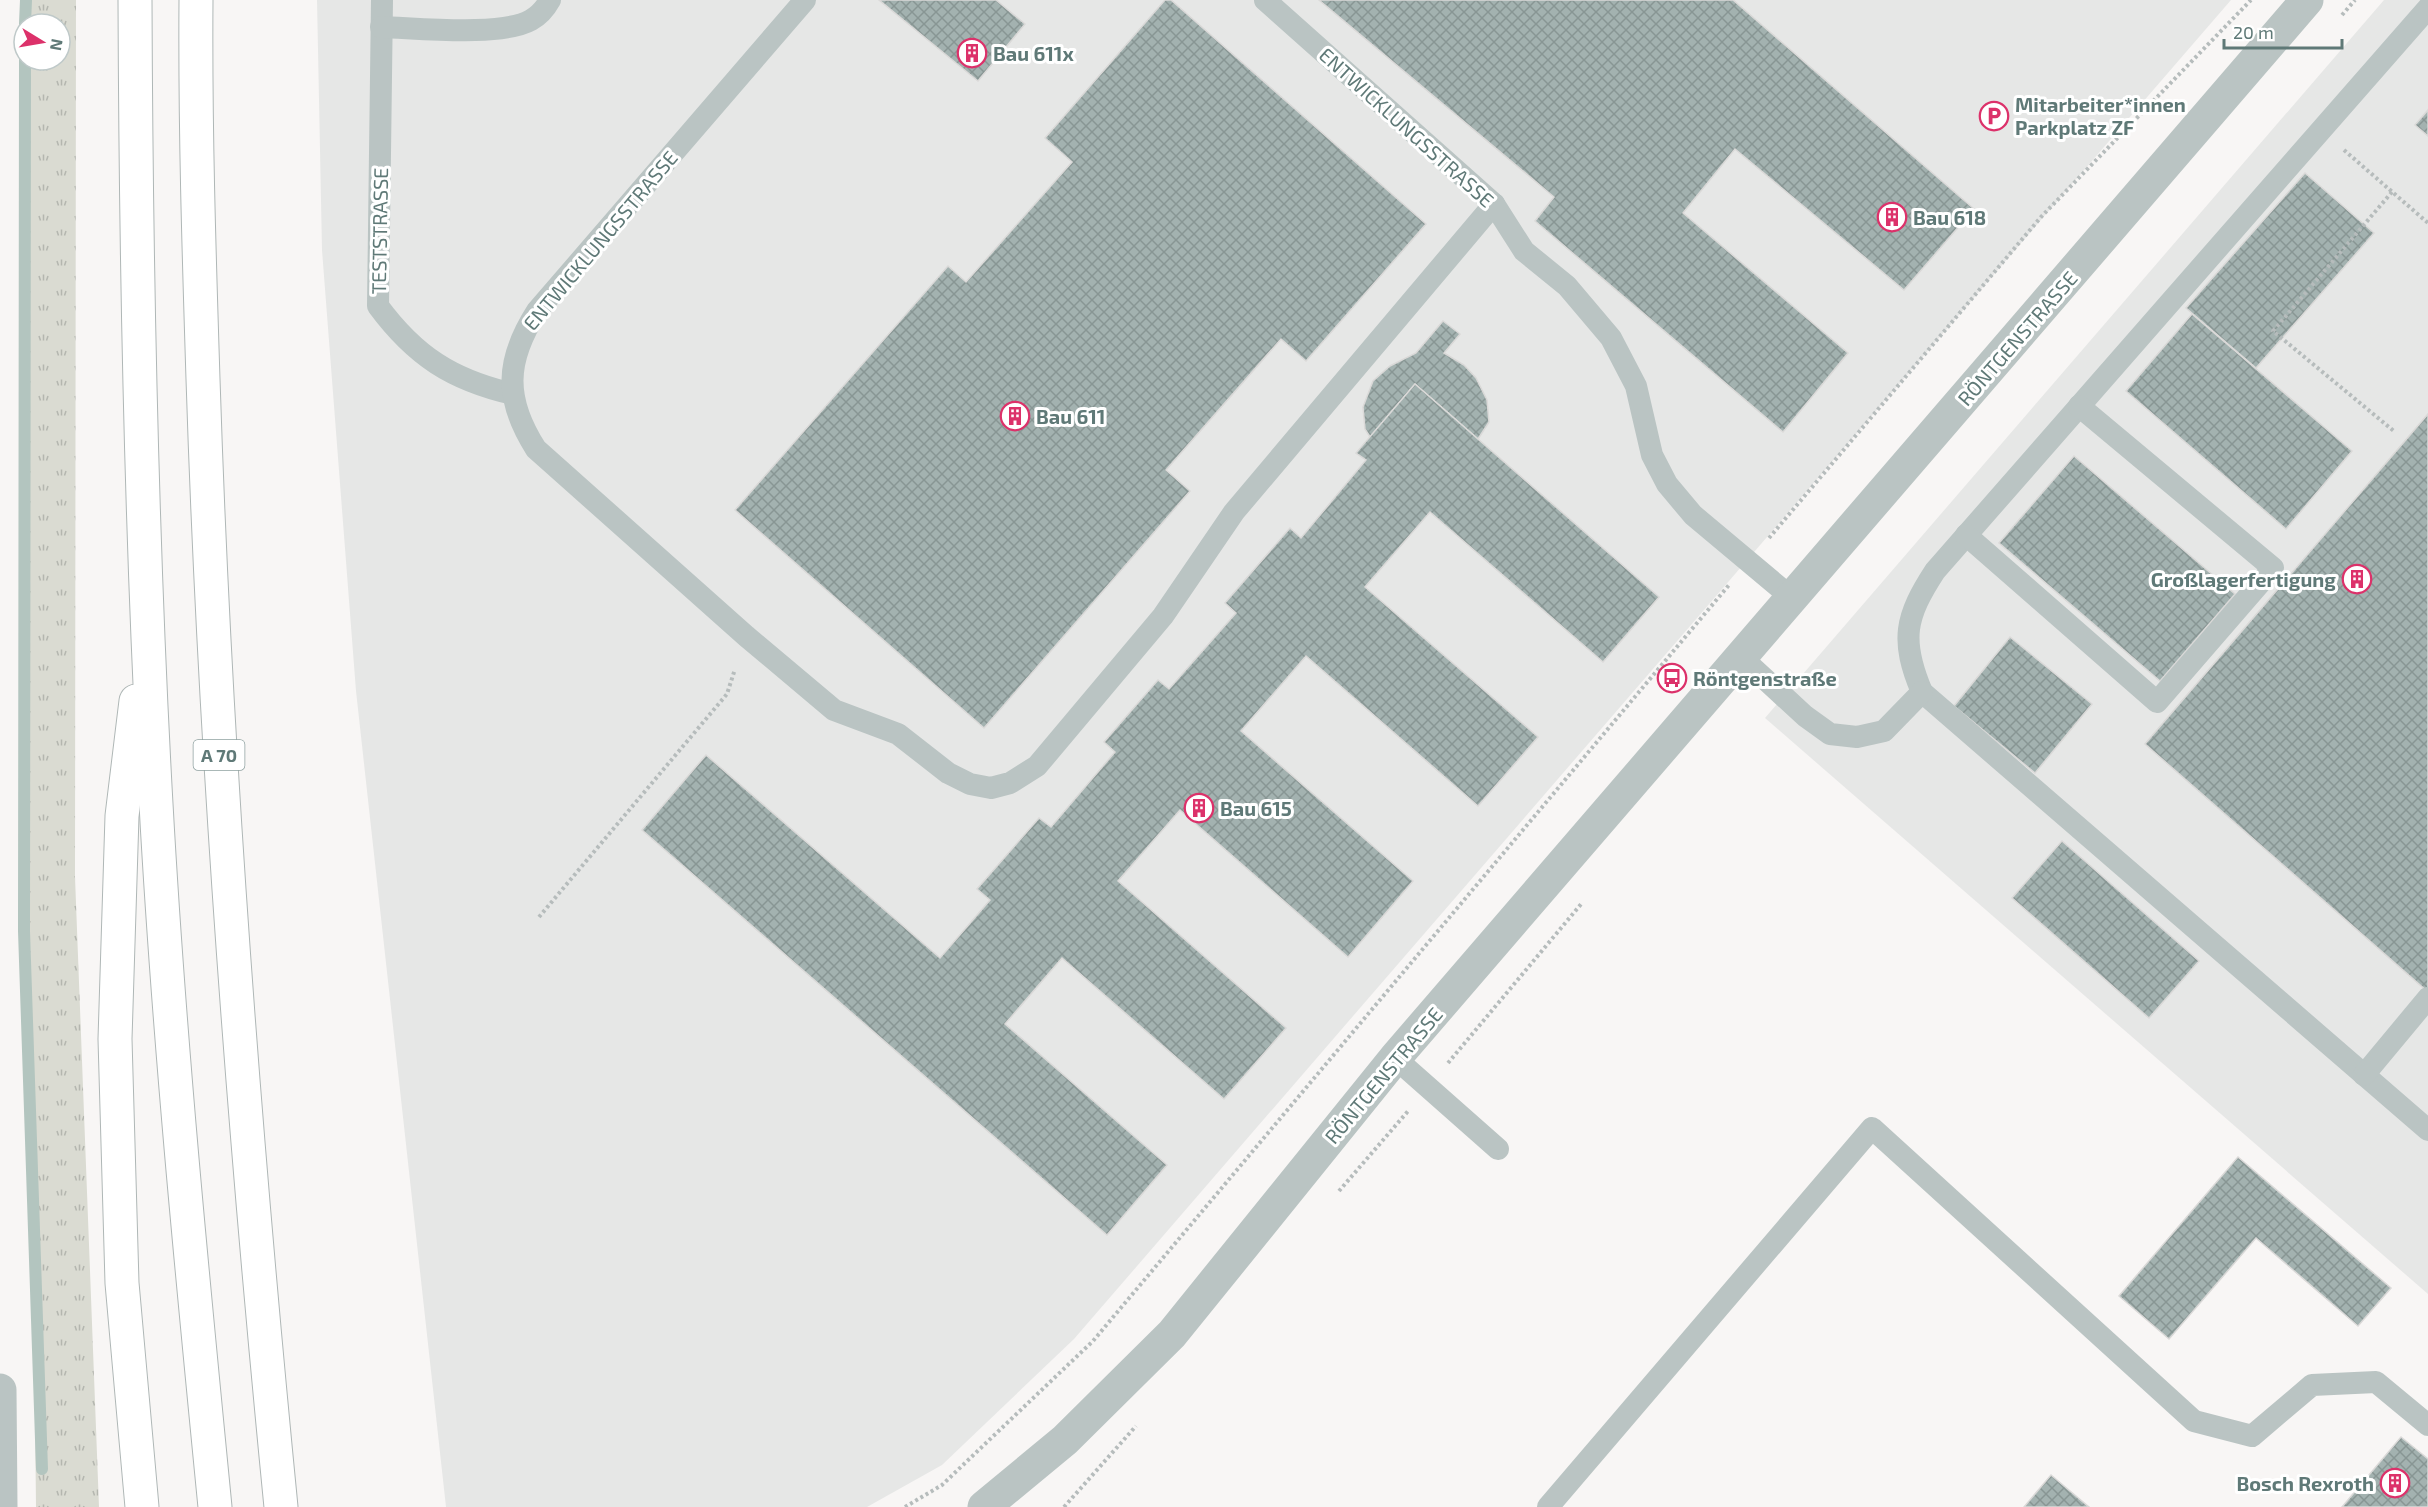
<svg xmlns="http://www.w3.org/2000/svg" width="2428" height="1507" font-family="'Exo 2',sans-serif">
	<defs>
		<pattern id="grass-tufts" width="24" height="20" patternUnits="userSpaceOnUse" patternTransform="scale(1.5)"><rect width="24" height="20" fill="#dadbd2"/><path d="M3 7l-1-3M5 7V3M7 7l1-3M15 17l-1-3M17 17v-4M19 17l1-3" fill="none" stroke="#b4b6af"/></pattern>
		<pattern id="building-cross-hatch" width="8" height="8" patternUnits="userSpaceOnUse" patternTransform="scale(1.5)"><rect width="8" height="8" fill="#a3b2b0"/><path d="M0 0l8 8M0 8l8-8" fill="none" stroke="#889694"/></pattern>
	</defs>
	<rect width="100%" height="100%" fill="#f8f6f5"/>
	<g fill="#e6e7e6">
		<path d="M317 0H2231L1074 1339 942 1465 867 1507H446L356 691 322 250Z"/>
		<path d="M2384 0H2428V1294L1765 718Z"/>
	</g>
	<path fill="url(#grass-tufts)" fill-rule="evenodd" d="M20 0H76L75 877 99 1507H36ZM24 24H60V60H24Z"/>
	<g fill="none" stroke-linecap="round" stroke-linejoin="round">
		<g stroke="#b3c5bf" stroke-width="12">
			<path d="M25 24 26 0"/>
			<path d="M25 60 24 931 42 1469"/>
		</g>
	</g>
	<g fill="url(#building-cross-hatch)" stroke="#dad9d8" stroke-width="1.5">
		<path d="M879 0H996L1025 24 978 81Z"/>
		<path d="M1165 0H1171L1426 224 1306 361 1281 339 1166 470 1190 491 984 728 735 510 948 266 966 282 1072 162 1045 138Z"/>
		<path d="M1319 0H1733L1974 209 1904 290 1735 149 1683 213 1848 353 1783 432 1535 221 1554 197Z"/>
		<path d="M2428 110V136L2415 125Z"/>
		<path d="M2305 173 2374 233 2256 368 2186 308Z"/>
		<path d="M2192 314 2352 451 2286 529 2126 391Z"/>
		<path d="M1443 321 1460 334 1444 353 1464 365 1476 378 1487 400 1489 422 1478 439 1415 384 1370 437 1365 429 1363 407 1373 381 1390 366 1416 353Z"/>
		<path d="M1415 384 1659 597 1603 662 1430 512 1365 587 1538 737 1478 806 1306 656 1241 731 1413 881 1348 957 1180 810 1118 881 1286 1028 1224 1099 1062 958 1005 1024 1167 1165 1107 1235 642 830 706 755 940 958 990 900 977 889 1039 818 1051 827 1115 752 1104 742 1158 680 1169 689 1236 613 1225 603 1290 528 1301 538 1366 460 1356 453Z"/>
		<path d="M2428 414V992L2145 744Z"/>
		<path d="M2074 456 2235 594 2160 681 1999 543Z"/>
		<path d="M2010 637 2092 704 2035 773 1954 706Z"/>
		<path d="M2062 841 2199 961 2149 1018 2012 898Z"/>
		<path d="M2238 1157 2391 1288 2358 1326 2256 1238 2169 1339 2119 1296Z"/>
		<path d="M2401 1437 2428 1459V1507H2342Z"/>
		<path d="M2051 1475 2089 1507H2024Z"/>
	</g>
	<g fill="none" stroke-linecap="round" stroke-linejoin="round">
		<g stroke="#afb7b6" stroke-width="35">
			<g id="motorway">
				<path d="M135 0C136 268 141 536 156 804 169 1039 192 1273 215 1507"/>
				<path d="M196 0C195 126 199 253 203 379 215 756 244 1132 281 1507"/>
				<path d="M136 701 122 816 115 1039 122 1283 142 1507"/>
			</g>
		</g>
		<g stroke="#b6bcbc" stroke-width="4" stroke-dasharray="3 3" stroke-linecap="butt">
			<path d="M2342 15 2355 0"/>
			<path d="M2344 150 2428 223"/>
			<path d="M2392 192 2273 331 2395 432"/>
			<path d="M1769 538 2041 217 2251 0"/>
			<path d="M539 917 727 694 735 669"/>
			<path d="M1448 1063 1582 903"/>
			<path d="M1339 1191 1409 1110"/>
			<path d="M905 1507 942 1485 1093 1341 1729 585"/>
			<path d="M1064 1507 1136 1426"/>
		</g>
		<g stroke="#bac4c3" stroke-width="22">
			<path d="M382 0 378 306C415 356 452 380 513 394"/>
			<path d="M805 0 537 311C505 361 504 399 536 449L746 636 834 710 898 734 948 773 970 784 991 788 1010 783 1037 766 1163 616 1234 512 1494 204"/>
			<path d="M1265 0 1494 204 1524 251 1567 286 1611 338 1636 386 1652 455 1667 484 1693 515 1792 598"/>
			<path d="M2428 8 1935 571C1905 617 1900 640 1922 692L2428 1130"/>
			<path d="M381 27C418 28 501 37 531 20 540 15 545 9 550 0"/>
			<path d="M1966 535 2157 702 2273 568 2079 406"/>
			<path d="M1740 656 1805 716 1830 734 1857 737 1884 731 1922 692"/>
			<path d="M1395 1058 1498 1149"/>
			<path d="M2364 1075 2428 998"/>
			<path d="M1548 1507 1872 1128 2194 1421 2252 1436 2312 1385 2376 1382 2428 1425"/>
		</g>
		<g stroke="#bac4c3" stroke-width="33">
			<path d="M0 1390 1 1507"/>
			<path d="M984 1507 1065 1440 1172 1334 1395 1058 2307 0"/>
		</g>
		<use href="#motorway" stroke="#fff" stroke-width="33"/>
	</g>
	<defs>
		<g id="building-ring" transform="scale(1.5)"><circle r="9.5" fill="#fff" stroke="#dc316a" stroke-width="1.5"/><path d="M-4-6H4V6H1V3H-1V6H-4ZM-2.5-4.3h1.7v1.8h-1.7ZM.8-4.3h1.7v1.8H.8ZM-2.5-1h1.7V.8h-1.7ZM.8-1h1.7V.8H.8Z" fill="#dc316a"/></g>
		<g id="parking-ring" transform="scale(1.5)"><circle r="9.5" fill="#fff" stroke="#dc316a" stroke-width="1.5"/><path d="M-3.5-5.5H1a3.5 3.5 0 0 1 0 7H-1V5.5H-3.5ZM-1-3.4V-.6H.8a1.4 1.4 0 0 0 0-2.8Z" fill="#dc316a"/></g>
		<g id="bus-ring" transform="scale(1.5)"><circle r="9.5" fill="#fff" stroke="#dc316a" stroke-width="1.5"/><path d="M-5-6H5V4H4V6H2V4H-2V6H-4V4H-5ZM-3.5-4V0h7V-4ZM-3.5 1.2v1.5H-2V1.2ZM2 1.2v1.5H3.5V1.2Z" fill="#dc316a"/></g>
	</defs>
	<g fill-rule="evenodd">
		<use href="#building-ring" x="972" y="53"/>
		<use href="#parking-ring" x="1994" y="116"/>
		<use href="#building-ring" x="1892" y="217"/>
		<use href="#building-ring" x="1015" y="416"/>
		<use href="#building-ring" x="2357" y="579"/>
		<use href="#bus-ring" x="1672" y="678"/>
		<use href="#building-ring" x="1199" y="808"/>
		<use href="#building-ring" x="2395" y="1483"/>
	</g>
	<g text-anchor="middle" dominant-baseline="central" stroke-width="6" stroke-linejoin="round" paint-order="stroke">
		<rect fill="#fff" stroke="#8fa1a0" stroke-width="1.5" x="193.5" y="740" width="51" height="30" rx="4.5"/>
		<g font-size="18" font-weight="bold" fill="#5f7977">
			<text x="219" y="755">A 70</text>
		</g>
		<g font-size="20" font-weight="bold" fill="#5f7977" stroke="#fff" text-anchor="start">
			<text x="993" y="53">Bau 611x</text>
			<text x="2015" y="104">Mitarbeiter*innen<tspan x="2015" dy="23">Parkplatz ZF</tspan></text>
			<text x="1913" y="217">Bau 618</text>
			<text x="1036" y="416">Bau 611</text>
			<text x="2336" y="579" text-anchor="end">Großlagerfertigung</text>
			<text x="1693" y="678">Röntgenstraße</text>
			<text x="1220" y="808">Bau 615</text>
			<text x="2374" y="1483" text-anchor="end">Bosch Rexroth</text>
		</g>
		<g font-size="20" fill="#5f7977" stroke="#fff">
			<text transform="translate(1407 127) rotate(42)">ENTWICKLUNGSSTRASSE</text>
			<text transform="translate(379 231) rotate(-89)">TESTSTRASSE</text>
			<text transform="translate(600 240) rotate(-50)">ENTWICKLUNGSSTRASSE</text>
			<text transform="translate(2017 338) rotate(-49)">RÖNTGENSTRASSE</text>
			<text transform="translate(1383 1075) rotate(-50)">RÖNTGENSTRASSE</text>
		</g>
	</g>
	<g transform="translate(42 42) rotate(101)"><circle r="28" fill="#ffffff" stroke="#bfc9c9" stroke-width="1.5"/>
	<path d="M0-4.5L10 22L0 15L-10 22Z" fill="#dc316a"/>
	<text y="-9" font-size="16" font-weight="bold" text-anchor="middle" fill="#5f7977">N</text>
	</g>
	<path d="M2224 39v9h118v-9" fill="none" stroke="#5f7977" stroke-width="3"/>
	<text x="2233" y="39" font-size="18" fill="#5f7977" stroke="#ffffff" stroke-width="4.5" paint-order="stroke">20 m</text>
</svg>
